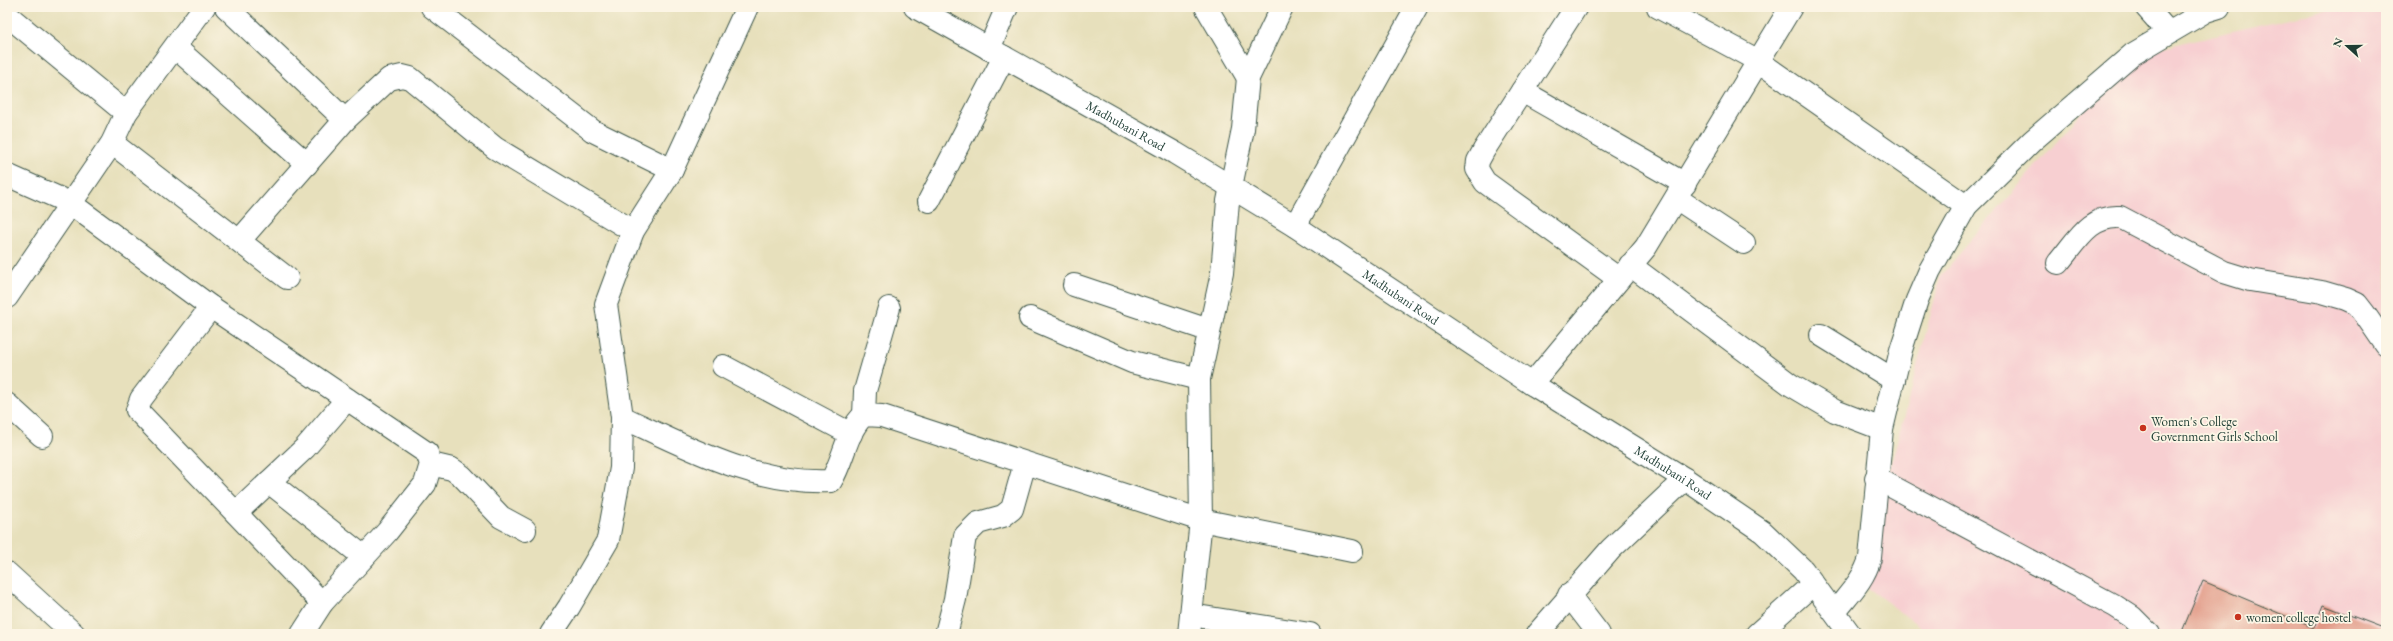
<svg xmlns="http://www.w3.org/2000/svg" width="2393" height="641" font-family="'EB Garamond',serif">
	<rect width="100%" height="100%" fill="#fcf5e5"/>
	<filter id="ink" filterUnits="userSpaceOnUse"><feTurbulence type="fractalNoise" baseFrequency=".025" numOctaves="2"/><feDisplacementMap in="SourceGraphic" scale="8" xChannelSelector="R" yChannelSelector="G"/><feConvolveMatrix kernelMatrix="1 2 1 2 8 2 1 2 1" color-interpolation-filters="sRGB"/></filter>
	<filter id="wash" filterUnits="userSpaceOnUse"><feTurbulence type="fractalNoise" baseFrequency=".012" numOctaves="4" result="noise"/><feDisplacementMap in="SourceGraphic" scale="16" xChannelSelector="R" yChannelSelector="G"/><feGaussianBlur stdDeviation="0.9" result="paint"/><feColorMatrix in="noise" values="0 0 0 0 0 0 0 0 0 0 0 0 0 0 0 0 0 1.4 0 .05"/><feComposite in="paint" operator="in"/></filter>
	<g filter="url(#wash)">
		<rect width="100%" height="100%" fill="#e7e0bc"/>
		<path fill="#f7cfd1" d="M2337 7H2386V634H1930L1860 582 1941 275 2133 54Z"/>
		<g id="blocks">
			<path fill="#e19885" d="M2203 581 2314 628 2323 605 2386 629V634H2181Z"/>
		</g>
	</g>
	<g filter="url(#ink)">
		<use href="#blocks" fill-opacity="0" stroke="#3d5548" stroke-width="1"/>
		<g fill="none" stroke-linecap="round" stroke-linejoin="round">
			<g stroke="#3d5548" stroke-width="24">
				<g id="minor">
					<path d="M226 7 345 120"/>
					<path d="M432 7 593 131 672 170"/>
					<path id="s1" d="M915 7 1175 153 1231 187 1295 226 1532 384 1685 479 1763 532 1803 570 1850 634"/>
					<path d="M1206 7 1248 78"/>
					<path d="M1576 7 1484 150 1478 161 1477 169 1485 182 1619 279"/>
					<path d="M1658 7 1755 59 1966 206"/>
					<path d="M2146 7 2168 32"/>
					<path d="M7 15 126 113"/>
					<path d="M176 48 307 164"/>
					<path d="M989 49 1007 7"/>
					<path d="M1522 91 1685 184"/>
					<path d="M112 143 287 278"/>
					<path d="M7 175 70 203 211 307 427 453 431 464 425 484 387 532 322 603 302 634"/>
					<path d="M1676 198 1744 243"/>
					<path d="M929 201 1004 57"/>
					<path d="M1295 226 1417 7"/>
					<path d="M240 240 345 120 389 79 402 76 410 78 495 148 633 231"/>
					<path d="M2058 263C2077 241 2089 215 2120 217L2224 272 2250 280 2322 292 2346 299 2357 304 2364 313 2386 345"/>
					<path d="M1630 265 1791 385 1835 411 1882 429"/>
					<path d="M1074 285 1208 330"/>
					<path d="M7 297 112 143 126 113 204 7"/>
					<path d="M211 307 141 399 137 410 322 603"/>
					<path d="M1030 318 1132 362 1199 379"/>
					<path d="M1821 335 1894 380"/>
					<path d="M723 366 851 434"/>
					<path d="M1532 384 1646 247 1791 7"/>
					<path d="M7 404 42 436"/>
					<path d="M864 415 865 391 889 308"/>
					<path d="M622 417C688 448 756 485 831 481 844 460 846 431 864 415L882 416 1201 520 1352 551"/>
					<path d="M431 464 452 469 462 476 501 517 525 530"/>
					<path d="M1876 478 2115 606 2132 617 2149 634"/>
					<path d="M269 482 364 557"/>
					<path d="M236 513 305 448 347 399"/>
					<path d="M7 573 74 634"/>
					<path d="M1569 595 1599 634"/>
					<path d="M1835 612C1849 594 1864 580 1870 558L1882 429 1901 350 1917 300 1930 270 1966 206 2032 141 2133 54 2206 11 2219 7"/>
					<path d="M1191 615 1310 634"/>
					<path d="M551 634 569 607 608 540 621 468 622 417 606 304 633 231 672 170 747 7"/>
					<path d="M946 634 955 599 965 536 978 523 1003 516 1012 509 1025 463"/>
					<path d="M1189 634 1201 520 1199 379 1222 273 1228 201 1243 129 1248 78 1282 7"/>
					<path d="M1537 634 1611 549 1685 479"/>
					<path d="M1757 634 1813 584"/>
				</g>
			</g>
			<use href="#minor" stroke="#fff" stroke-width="22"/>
		</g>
	</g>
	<g fill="#c8321e" stroke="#fcf5e5" stroke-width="1.5">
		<circle cx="2143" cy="428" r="4"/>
		<circle cx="2238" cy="617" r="4"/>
	</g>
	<g text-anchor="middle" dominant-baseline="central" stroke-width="3.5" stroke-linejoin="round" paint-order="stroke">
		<g font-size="13" fill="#1f3d34" stroke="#fcf5e5">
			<text stroke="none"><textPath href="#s1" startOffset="242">Madhubani Road</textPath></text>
			<text stroke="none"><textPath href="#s1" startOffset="566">Madhubani Road</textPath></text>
			<text stroke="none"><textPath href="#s1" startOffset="890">Madhubani Road</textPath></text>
		</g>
		<g font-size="13" fill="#1f3d34" stroke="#fcf5e5" text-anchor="start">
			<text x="2151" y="421">Women's College<tspan x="2151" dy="15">Government Girls School</tspan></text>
			<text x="2246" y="617">women college hostel</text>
		</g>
	</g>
	<rect width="2393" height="641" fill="none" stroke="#fcf5e5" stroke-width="24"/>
	<g transform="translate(2347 46) rotate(291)" stroke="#fcf5e5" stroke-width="3" paint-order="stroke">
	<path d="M0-3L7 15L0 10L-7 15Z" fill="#1f3d34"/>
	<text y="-6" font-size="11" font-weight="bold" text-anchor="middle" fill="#1f3d34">N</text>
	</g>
</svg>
